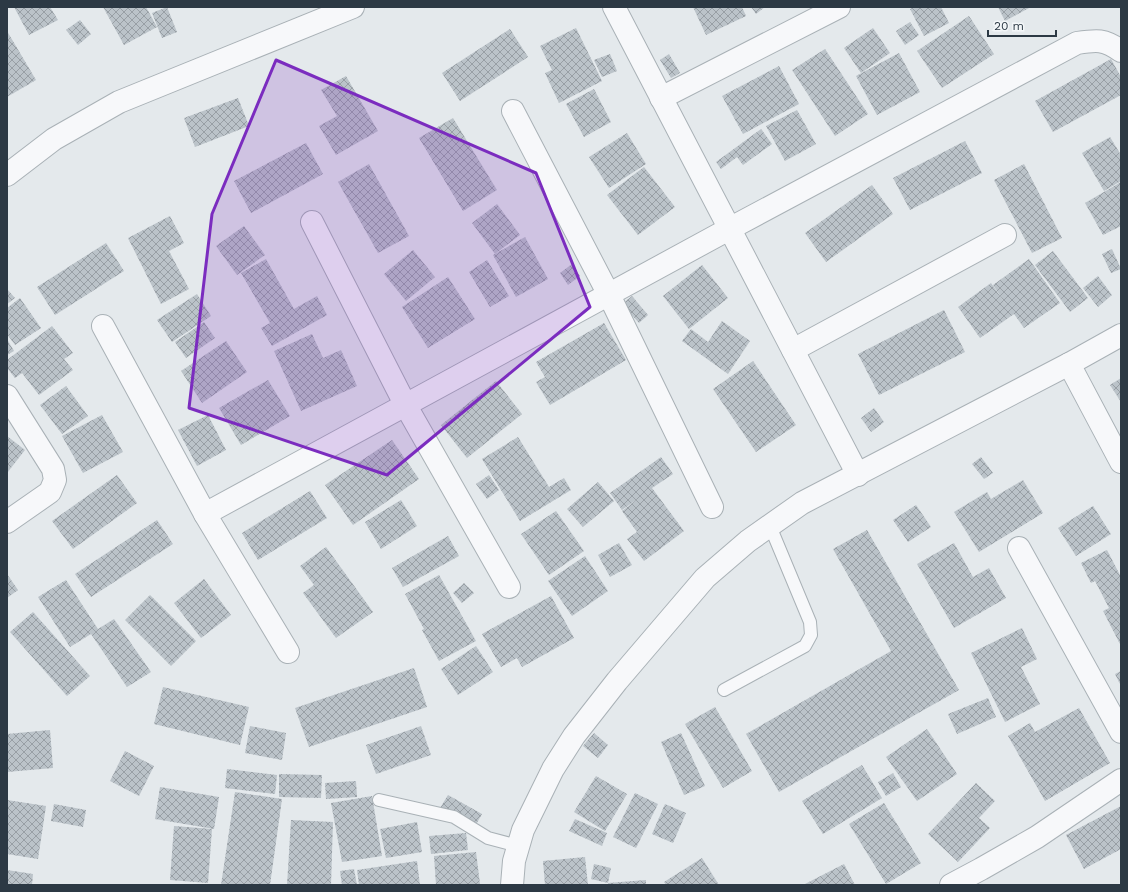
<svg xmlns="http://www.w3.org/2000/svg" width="1128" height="892" font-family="'Work Sans',sans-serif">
	<defs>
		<pattern id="building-cross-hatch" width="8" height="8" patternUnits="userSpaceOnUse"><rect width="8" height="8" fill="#bbc3c9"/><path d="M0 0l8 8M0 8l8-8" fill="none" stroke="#989fa5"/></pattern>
	</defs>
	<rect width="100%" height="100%" fill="#e4e9ec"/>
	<g fill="url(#building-cross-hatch)">
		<path d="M14 7H50L58 20 29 35Z"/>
		<path d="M103 7H146L157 27 124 45Z"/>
		<path d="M167 7 177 32 162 38 152 13Z"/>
		<path d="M693 7H742L746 16 706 35Z"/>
		<path d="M751 7H765L756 14Z"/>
		<path d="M914 7H941L949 23 924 36 910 9Z"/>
		<path d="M998 7H1031L1005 21Z"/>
		<path d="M969 16 994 54 942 88 917 51Z"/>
		<path d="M80 20 91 34 78 45 66 30Z"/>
		<path d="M910 22 919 35 905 45 896 31Z"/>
		<path d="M576 28 602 81 559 103 545 73 552 70 540 46Z"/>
		<path d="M873 28 890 53 861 73 844 48Z"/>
		<path d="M510 29 528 57 460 101 442 73Z"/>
		<path d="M7 31 36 80 7 97Z"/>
		<path d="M825 49 868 114 835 136 792 70Z"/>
		<path d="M899 53 920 92 877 115 856 76Z"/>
		<path d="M610 54 617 71 602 77 594 60Z"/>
		<path d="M669 54 680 73 671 78 660 60Z"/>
		<path d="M1111 59 1121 77V95L1053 132 1035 101Z"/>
		<path d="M779 66 799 104 743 134 722 96Z"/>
		<path d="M346 76 378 131 336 155 319 126 337 116 321 90Z"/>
		<path d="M594 89 611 122 584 137 566 104Z"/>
		<path d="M238 98 249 126 195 147 184 118Z"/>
		<path d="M797 110 816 144 785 161 766 126Z"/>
		<path d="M453 118 497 190 463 211 419 138Z"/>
		<path d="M761 129 772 144 743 165 737 157 721 169 716 162Z"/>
		<path d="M627 133 646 164 609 188 589 157Z"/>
		<path d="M1110 137 1121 155V181L1104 191 1082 153Z"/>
		<path d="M965 141 982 173 910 210 893 178Z"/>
		<path d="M306 143 323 174 251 213 234 181Z"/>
		<path d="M369 164 409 236 378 253 338 182Z"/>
		<path d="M1024 164 1062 238 1032 253 994 180Z"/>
		<path d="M644 167 675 207 638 235 607 195Z"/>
		<path d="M1121 182V226L1103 235 1085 203Z"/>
		<path d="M872 185 893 214 826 262 805 233Z"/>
		<path d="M497 204 520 235 495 254 472 223Z"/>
		<path d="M170 216 184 243 169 251 189 289 161 304 128 238Z"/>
		<path d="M244 226 265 255 237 275 216 246Z"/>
		<path d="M525 237 548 279 516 297 493 255Z"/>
		<path d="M106 243 124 271 55 315 37 287Z"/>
		<path d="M1112 249 1121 269 1111 273 1102 254Z"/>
		<path d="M413 250 435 277 406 301 384 274Z"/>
		<path d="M1053 251 1088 298 1070 312 1035 265Z"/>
		<path d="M266 259 294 309 317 296 327 315 272 346 261 328 270 323 241 273Z"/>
		<path d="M1029 259 1060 303 1024 328 1014 314 980 338 958 307 991 283 1007 306 993 285Z"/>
		<path d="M487 260 509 296 490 307 469 272Z"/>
		<path d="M572 264 580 276 568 285 560 273Z"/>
		<path d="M702 265 728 298 689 329 663 296Z"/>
		<path d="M1098 276 1112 295 1098 307 1083 288Z"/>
		<path d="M448 277 475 319 428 348 402 307Z"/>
		<path d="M7 289 15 298 7 304Z"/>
		<path d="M197 294 211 316 172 342 157 320Z"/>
		<path d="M632 296 648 315 639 323 622 304Z"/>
		<path d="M20 298 41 328 15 345 7 334V308Z"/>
		<path d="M944 310 965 352 879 395 858 354Z"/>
		<path d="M722 321 750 341 728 374 682 341 691 329 708 342Z"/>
		<path d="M204 322 215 338 186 358 175 342Z"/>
		<path d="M604 323 626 360 550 405 536 382 545 377 536 362Z"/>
		<path d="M52 326 73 353 64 359 73 370 39 395 22 373 15 378 7 368V360Z"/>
		<path d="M312 334 323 358 341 350 357 386 301 411 274 351Z"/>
		<path d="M7 339 14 351 7 355Z"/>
		<path d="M226 341 247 372 202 403 181 371Z"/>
		<path d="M753 361 796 425 756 452 713 389Z"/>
		<path d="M1121 378V402L1110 385Z"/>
		<path d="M268 380 290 416 241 445 219 408Z"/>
		<path d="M496 381 522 414 467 458 441 425Z"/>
		<path d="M66 386 88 416 62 434 40 405Z"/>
		<path d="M874 408 884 422 871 432 861 418Z"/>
		<path d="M102 415 123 452 83 473 62 436Z"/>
		<path d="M208 415 226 450 197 466 178 430Z"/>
		<path d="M7 436 25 450 7 473Z"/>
		<path d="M518 437 549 487 564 478 571 490 520 521 482 459Z"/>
		<path d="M392 440 419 479 353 525 325 485Z"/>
		<path d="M661 457 673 474 652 488 684 531 644 561 627 539 637 532 622 511 639 498 622 510 610 493Z"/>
		<path d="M981 457 993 473 984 479 972 464Z"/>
		<path d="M117 475 137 503 73 549 52 521Z"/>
		<path d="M489 475 499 490 487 499 476 484Z"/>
		<path d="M1023 480 1043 513 979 552 954 512 987 492 991 499Z"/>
		<path d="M598 482 614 501 583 527 567 509Z"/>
		<path d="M310 491 327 518 258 560 242 533Z"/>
		<path d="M401 500 417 526 381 549 365 522Z"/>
		<path d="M916 505 931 527 908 542 893 520Z"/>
		<path d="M1093 506 1111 534 1076 556 1058 528Z"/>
		<path d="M556 511 584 551 549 575 521 534Z"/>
		<path d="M157 520 173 544 91 597 75 574Z"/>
		<path d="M867 530 959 690 779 792 746 734 891 651 833 549Z"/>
		<path d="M448 536 459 556 403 587 392 568Z"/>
		<path d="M619 543 632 565 610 577 598 555Z"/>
		<path d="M954 543 973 577 989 568 1006 598 954 628 917 564Z"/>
		<path d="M326 547 373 612 336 638 303 593 314 585 300 566Z"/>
		<path d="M1107 550 1121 577V646L1103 611 1109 608 1095 581 1091 583 1081 563Z"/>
		<path d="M585 556 608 591 572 616 548 581Z"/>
		<path d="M7 574 18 590 7 598Z"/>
		<path d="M439 575 476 641 439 661 422 630 424 629 405 594Z"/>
		<path d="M204 579 231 615 201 638 174 603Z"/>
		<path d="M66 580 98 629 114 619 151 672 127 687 91 634 70 647 38 597Z"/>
		<path d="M464 583 474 593 462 603 453 593Z"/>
		<path d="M150 595 196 641 171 666 125 620Z"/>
		<path d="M551 596 574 638 522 667 517 658 501 667 482 634Z"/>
		<path d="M33 612 90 676 67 696 10 632Z"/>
		<path d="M1022 628 1037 659 1021 667 1040 704 1005 722 971 653Z"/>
		<path d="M476 646 493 672 458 695 441 669Z"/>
		<path d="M414 668 427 707 309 747 295 708Z"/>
		<path d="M1121 671V686L1115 674Z"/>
		<path d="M163 687 249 707 240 745 154 724Z"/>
		<path d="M988 698 996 717 957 734 948 714Z"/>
		<path d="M715 707 752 771 723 788 685 724Z"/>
		<path d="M1079 708 1110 763 1045 801 1008 736 1030 723 1035 732Z"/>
		<path d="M250 726 286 733 282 760 245 753Z"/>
		<path d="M421 726 431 755 376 774 366 745Z"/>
		<path d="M927 729 957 774 917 801 886 757Z"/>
		<path d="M50 730 53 768 7 772V734Z"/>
		<path d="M594 733 608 745 598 758 583 746Z"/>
		<path d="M681 733 705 786 684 795 661 742Z"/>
		<path d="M125 751 154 766 139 796 110 781Z"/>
		<path d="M862 765 882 798 823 834 802 801Z"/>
		<path d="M227 769 277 775 275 794 225 788Z"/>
		<path d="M893 773 901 787 886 796 878 782Z"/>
		<path d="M279 774 322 775 321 798 279 797Z"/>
		<path d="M596 776 627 794 605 831 574 812Z"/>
		<path d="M356 781 357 797 326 799 325 783Z"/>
		<path d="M976 783 995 801 979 818 990 828 958 862 928 834Z"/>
		<path d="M160 787 219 797 214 829 155 819Z"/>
		<path d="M235 792 282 799 270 885H221Z"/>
		<path d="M635 793 658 804 636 848 613 837Z"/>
		<path d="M448 795 482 814 474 828 440 808Z"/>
		<path d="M372 796 382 856 342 862 331 803Z"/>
		<path d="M7 800 46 806 38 859 7 854Z"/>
		<path d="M884 803 921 863 886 884 849 824Z"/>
		<path d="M54 804 86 810 83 827 51 821Z"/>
		<path d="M665 804 686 813 673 843 652 834Z"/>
		<path d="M1121 806V849L1084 869 1066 835Z"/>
		<path d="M575 819 607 833 602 846 569 831Z"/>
		<path d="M291 820 333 822 331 885H287Z"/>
		<path d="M417 822 422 852 386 858 380 829Z"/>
		<path d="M174 826 212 829 208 883 170 880Z"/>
		<path d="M466 833 468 850 431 854 429 836Z"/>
		<path d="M476 852 480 884 436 885 434 856Z"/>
		<path d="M585 857 588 885H545L543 861Z"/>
		<path d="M702 858 719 885H666L664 882Z"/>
		<path d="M417 861 420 885H359L357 870Z"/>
		<path d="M594 864 611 868 608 883 591 879Z"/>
		<path d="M844 864 855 885H803Z"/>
		<path d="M354 869 357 885H342L340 871Z"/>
		<path d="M7 870 33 874 32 885H7Z"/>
		<path d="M646 880V885H608V883Z"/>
	</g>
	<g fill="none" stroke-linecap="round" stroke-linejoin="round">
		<g stroke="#a9b1b6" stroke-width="14">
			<g id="lane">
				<path d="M724 690 805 646 811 635 810 622 770 526"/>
				<path d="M379 800 454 817 488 838 518 846"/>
			</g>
		</g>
		<g stroke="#a9b1b6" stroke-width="24">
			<g id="street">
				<path d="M614 7 858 475"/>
				<path d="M661 98 839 7"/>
				<path d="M513 111 609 295 712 507"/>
				<path d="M7 175 54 139 119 102 353 7"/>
				<path d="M312 222 406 406 509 587"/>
				<path d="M103 326 205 514 288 652"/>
				<path d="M793 350 1005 235"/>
				<path d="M1069 364 1121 462"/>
				<path d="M7 396 53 469 55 480 50 492 7 522"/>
				<path d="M205 514 729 229 1077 43C1097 40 1104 39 1121 51"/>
				<path d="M1019 548 1121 732"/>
				<path d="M512 885 514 861 523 830 553 769 574 736 617 681 705 578 748 541 802 503 1069 364 1121 335"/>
				<path d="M951 885 981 869 1037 837 1121 780"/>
			</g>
		</g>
		<use href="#lane" stroke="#f7f8fa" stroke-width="12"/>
		<use href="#street" stroke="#f7f8fa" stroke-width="22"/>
	</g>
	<path fill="#7b2cbf" fill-opacity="0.2" stroke="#7b2cbf" stroke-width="3" stroke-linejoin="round" d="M276 60 536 173 590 307 387 475 189 408 212 214Z"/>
	<rect width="1128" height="892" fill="none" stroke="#2c3944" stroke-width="16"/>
	<path d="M988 30v6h68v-6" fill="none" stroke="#2c3944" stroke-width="2"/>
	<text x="994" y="30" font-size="12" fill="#2c3944" stroke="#f4f7f9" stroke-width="3" paint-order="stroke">20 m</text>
</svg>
